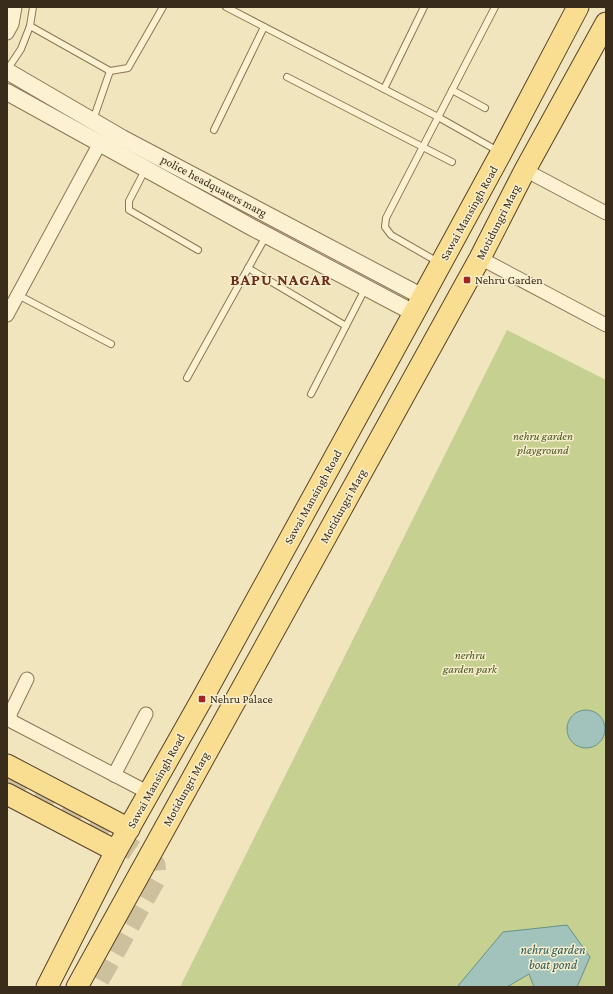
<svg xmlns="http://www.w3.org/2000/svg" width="613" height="994" font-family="'Crimson Pro',serif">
	<rect width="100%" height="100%" fill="#f1e5be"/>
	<path fill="#c5d091" d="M507 330 606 380V987H180Z"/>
	<g fill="#a2c3bb" stroke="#689189">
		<circle cx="586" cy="729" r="19"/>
		<path d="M567 925 590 957 577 987H534L529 974 507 987H457L503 932Z"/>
	</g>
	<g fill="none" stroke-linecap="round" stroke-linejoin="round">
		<path stroke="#ccc09d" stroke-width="21" stroke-dasharray="21 10" stroke-linecap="butt" d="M7 781C57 807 109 831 155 865L156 878 95 987"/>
		<g stroke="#8b7555" stroke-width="8">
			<g id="service">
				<path d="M226 7 438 117 498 151"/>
				<path d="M30 26 33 7"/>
				<path d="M7 70 21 49 30 26 110 71 128 68 163 7"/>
				<path d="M287 77 452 162"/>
				<path d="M384 89 424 7"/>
				<path d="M452 90 485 108"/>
				<path d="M93 120 110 71"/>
				<path d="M214 130 264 27"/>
				<path d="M145 170 129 201V210L198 250"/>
				<path d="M438 262 391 235 385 227 386 218 495 7"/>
				<path d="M248 268 346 326"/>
				<path d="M18 295 111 344"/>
				<path d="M187 378 266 236"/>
				<path d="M311 394 365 289"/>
			</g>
		</g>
		<g stroke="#8b7555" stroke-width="15">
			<g id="minor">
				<path d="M7 33 12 24 15 7"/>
				<path d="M525 170 606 213"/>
				<path d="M480 258 606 325"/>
				<path d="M7 315 100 143"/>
				<path d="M27 679 10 714 11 721 149 793"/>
				<path d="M114 775 146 714"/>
			</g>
		</g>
		<g stroke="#8b7555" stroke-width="18">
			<g id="tertiary">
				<path d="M7 71 122 138 423 297"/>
				<path d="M7 92 253 228 414 313"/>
			</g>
		</g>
		<g stroke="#58422a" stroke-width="23">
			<g id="primary">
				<path d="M7 765 129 829"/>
				<path d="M7 794 116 851"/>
				<path d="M47 987 116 851 202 699 414 313 501 153 578 7"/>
				<path d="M77 987 480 258 525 170 606 23"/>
			</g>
		</g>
		<use href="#service" stroke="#fcf2d2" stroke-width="6"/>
		<use href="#minor" stroke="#fcf2d2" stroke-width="13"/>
		<use href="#tertiary" stroke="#fcf2d2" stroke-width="16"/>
		<use href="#primary" stroke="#f9de92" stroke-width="21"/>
	</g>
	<g fill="#9f2620" stroke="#f8eece" stroke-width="1.5">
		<rect x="463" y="276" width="8" height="8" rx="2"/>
		<rect x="198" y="695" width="8" height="8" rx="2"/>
	</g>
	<g text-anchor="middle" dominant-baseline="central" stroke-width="3" stroke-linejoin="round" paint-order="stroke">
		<g font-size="12" fill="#392c1b" stroke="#f8eece">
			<text transform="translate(214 186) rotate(28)">police headquaters marg</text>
			<text transform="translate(469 213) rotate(-61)">Sawai Mansingh Road</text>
			<text transform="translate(498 222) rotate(-63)">Motidungri Marg</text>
			<text transform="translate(313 497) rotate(-61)">Sawai Mansingh Road</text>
			<text transform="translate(343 506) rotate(-61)">Motidungri Marg</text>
			<text transform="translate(156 781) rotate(-61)">Sawai Mansingh Road</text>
			<text transform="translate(186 789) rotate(-61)">Motidungri Marg</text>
		</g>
		<g font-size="12" fill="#392c1b" stroke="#f8eece" text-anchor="start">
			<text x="475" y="280">Nehru Garden</text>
			<text x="210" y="699">Nehru Palace</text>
		</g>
		<g font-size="12" font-style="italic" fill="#475820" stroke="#f8eece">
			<text x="543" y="436">nehru garden<tspan x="543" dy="14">playground</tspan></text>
			<text x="470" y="655">nerhru<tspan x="470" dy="14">garden park</tspan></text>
		</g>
		<g font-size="13" font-style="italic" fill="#295b5a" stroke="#f8eece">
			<text x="553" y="949">nehru garden<tspan x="553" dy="15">boat pond</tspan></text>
		</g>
		<g font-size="16" font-weight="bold" letter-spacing="1" fill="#6a2d17" stroke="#f8eece">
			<text x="281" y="279">BAPU NAGAR</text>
		</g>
	</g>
	<rect width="613" height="994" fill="none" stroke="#392c1b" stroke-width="16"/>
</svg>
